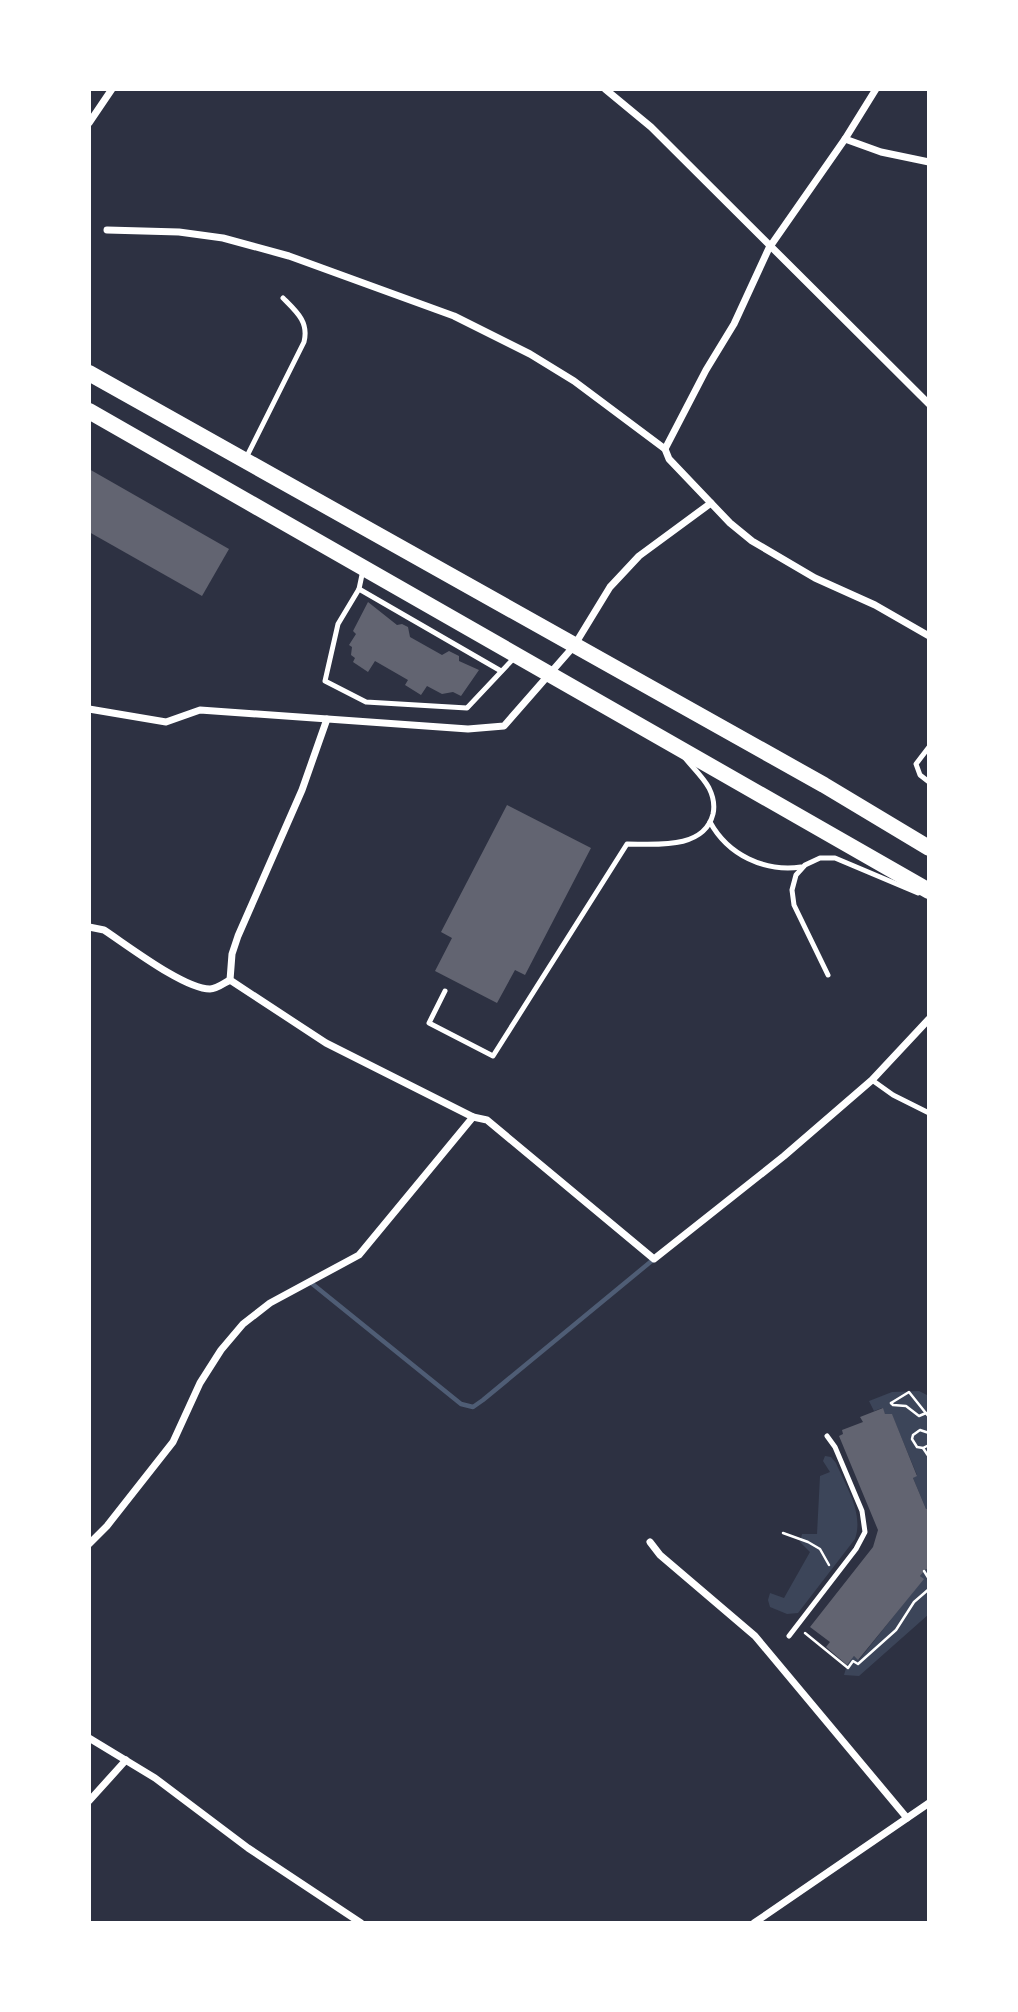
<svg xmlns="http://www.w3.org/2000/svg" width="1018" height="2012" font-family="'IBM Plex Sans',sans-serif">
	<rect width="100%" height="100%" fill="#2d3142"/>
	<g fill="#3c4559">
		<path d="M919 1391 929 1396V1508L926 1509 913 1478 917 1475 892 1415 885 1414 882 1408 874 1411 869 1401 892 1392Z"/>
		<path d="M825 1456 831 1457 836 1463C846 1487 864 1513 855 1539L798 1613 787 1614 770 1607 768 1600 770 1593 784 1598 810 1552 800 1542 802 1534H817L820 1476 830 1472 823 1461Z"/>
		<path d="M926 1569 929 1570V1614L859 1676 844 1675 847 1665 854 1656 859 1660 923 1579 920 1576Z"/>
	</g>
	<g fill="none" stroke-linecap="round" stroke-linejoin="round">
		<path stroke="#4f5d75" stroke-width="4.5" d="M310 1282 461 1404 473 1407 483 1400 654 1259"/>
	</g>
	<g fill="#626471">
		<path d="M89 469 229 549 202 596 89 532Z"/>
		<path d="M368 602 397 625 402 624 408 627 410 637 442 655 449 651 459 656V661L479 670 461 696 453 692 442 694 427 686 421 695 405 685 408 680 375 661 368 672 353 662 355 658 351 655 352 647 349 645 356 634 353 631Z"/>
		<path d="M507 805 591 848 525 975 515 970 497 1003 435 971 452 938 441 932Z"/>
		<path d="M883 1408 885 1414H892L917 1476 913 1478 926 1509 929 1508V1570L926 1569 920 1576 924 1579 858 1660 854 1656 847 1665 826 1647 830 1642 810 1627 873 1547 878 1530 839 1436 843 1434 842 1430 863 1422 860 1417Z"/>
	</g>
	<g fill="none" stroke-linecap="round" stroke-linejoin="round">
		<g stroke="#fff" stroke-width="2.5">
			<path d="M891 1403 909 1392 929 1417"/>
			<path d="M891 1403 893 1405 906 1406 919 1416 926 1413"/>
			<path d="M929 1433 920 1430 913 1435 912 1439 917 1447 923 1448 929 1445"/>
			<path d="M923 1448 929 1457"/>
			<path d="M783 1533 808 1542 820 1549 829 1565"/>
			<path d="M924 1571 929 1579"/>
			<path d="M805 1633 848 1668 853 1661 858 1664 896 1630 914 1602 929 1589"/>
		</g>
		<g stroke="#fff" stroke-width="5">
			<path d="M246 458 304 342C309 322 297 312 283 298"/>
			<path d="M363 570 359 589 338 624 325 681 366 702 467 708 515 657"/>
			<path d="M359 589 501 671"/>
			<path d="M929 747 916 764 920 775 929 782"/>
			<path d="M710 822C728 855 764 872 801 867"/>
			<path d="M828 975 794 905 792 890 796 875 805 865 820 858H835L918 893"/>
			<path d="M445 991 429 1023 493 1056 627 844C655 844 704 850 713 814 715 805 713 796 709 788 703 777 693 768 685 758"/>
			<path d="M872 1080 893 1095 929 1113"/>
			<path d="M789 1636 856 1549 865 1532 862 1511 835 1447 827 1436"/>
		</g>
		<g stroke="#fff" stroke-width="7">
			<path d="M605 89 651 127 929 404"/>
			<path d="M89 123 112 89"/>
			<path d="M845 139 881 152 929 162"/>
			<path d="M107 230 179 232 223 238 289 256 454 316 530 354 574 381 665 449 669 459 730 523 752 541 815 578 875 605 929 636"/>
			<path d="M665 449 706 370 734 324 769 248 845 139 876 89"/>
			<path d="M89 709 166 722 200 710 468 729 504 726 574 646 610 587 625 571 639 556 711 503"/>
			<path d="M327 719 302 790 238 936 232 954 230 980 326 1043 473 1117 487 1120 654 1259 784 1156 872 1080 929 1019"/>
			<path d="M89 927 104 930C127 945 184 989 210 989 217 989 224 983 230 980"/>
			<path d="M650 1542 660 1555 755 1636 907 1818"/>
			<path d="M89 1544 107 1526 173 1442 200 1383 221 1350 243 1324 270 1303 359 1255 473 1117"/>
			<path d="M89 1738 155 1778 248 1848 361 1923"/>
			<path d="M89 1801 126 1760"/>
			<path d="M754 1923 929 1803"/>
		</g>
		<g stroke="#fff" stroke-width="16">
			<path d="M89 373 824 785 929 848"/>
			<path d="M89 411 929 891"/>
		</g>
	</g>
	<rect width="1018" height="2012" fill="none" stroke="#ffffff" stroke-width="182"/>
</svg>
